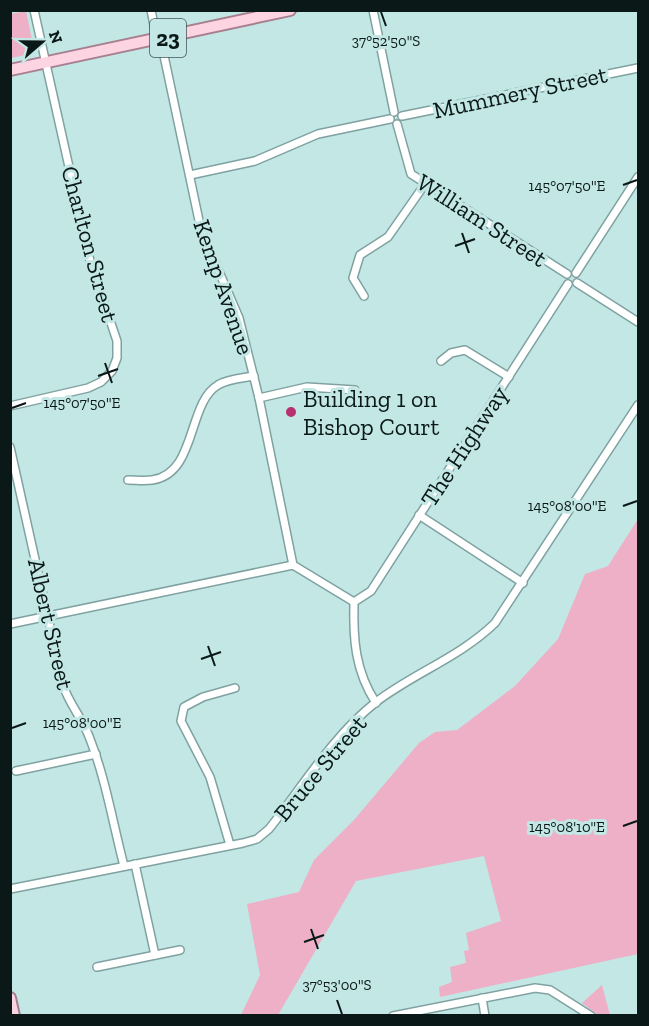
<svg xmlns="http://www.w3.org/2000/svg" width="649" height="1026" font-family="'Zilla Slab',serif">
	<rect width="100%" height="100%" fill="#c2e7e5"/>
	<g fill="#eeb0c6">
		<path d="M26 11 34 50 31 54 11 58V14Z"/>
		<path d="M638 519V954L440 997 439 987 452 982 450 967 466 963 464 951 469 950 466 933 501 921 484 856 356 881 278 1015H241L260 975 247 904 299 892 314 860 354 820 419 743 435 732 457 730 515 686 558 639 585 574 608 566Z"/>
		<path d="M602 985 610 1015H598L582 1003Z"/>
	</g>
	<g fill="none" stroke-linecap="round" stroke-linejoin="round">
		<g stroke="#7fa2a1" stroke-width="10">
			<g id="street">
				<path d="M151 10 157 40 163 51 201 230 239 318 259 398 293 565"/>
				<path d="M373 10 394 112"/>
				<path d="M402 116 638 68"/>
				<path d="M397 124 411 174 567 274"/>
				<path d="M190 175 255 161 318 134 390 119"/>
				<path d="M576 273 638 177"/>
				<path d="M577 283 638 322"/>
				<path d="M364 296 353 278 360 255 388 237 425 184"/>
				<path d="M441 361 451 353 465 350 509 377"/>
				<path d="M259 398 307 387 355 390"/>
				<path d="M10 406 88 388 101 382 112 371 117 358V341L90 261 34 10"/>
				<path d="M10 447 63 685C69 704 83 719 90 739 106 780 113 824 124 866"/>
				<path d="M128 480C136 480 144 481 152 480 197 474 187 403 218 385 227 379 243 378 254 376"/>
				<path d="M419 515 523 583"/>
				<path d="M354 602 371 591 568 284"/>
				<path d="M354 602C353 639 355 671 376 703"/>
				<path d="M10 624 293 565 354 602"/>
				<path d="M16 771 96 754"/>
				<path d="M230 845 210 777 181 721 184 707 203 697 235 688"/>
				<path d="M135 864 155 955"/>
				<path d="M10 889 243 843 257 839 269 829C303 786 332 737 376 702 414 673 460 657 495 623L638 405"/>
				<path d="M97 967 180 950"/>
				<path d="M482 998 485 1016"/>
				<path d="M393 1016 535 988 550 990 591 1016"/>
			</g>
		</g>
		<g stroke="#a77f8f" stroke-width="14">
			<g id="primary">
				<path d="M10 70 290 10"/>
				<path d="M10 998 14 1016"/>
			</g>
		</g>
		<use href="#street" stroke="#fff" stroke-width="7"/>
		<use href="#primary" stroke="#fdd4e2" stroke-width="10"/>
	</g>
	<path fill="none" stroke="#0a1817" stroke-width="2" d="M381 12 386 26M623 185 637 180M462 233 469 253M455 246 475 239M105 363 112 383M98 376 118 369M12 408 26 403M623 506 637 501M208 646 215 666M201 659 221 652M12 728 26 723M623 826 637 821M311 929 318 949M304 942 324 935M337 1000 342 1014"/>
	<circle fill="#b83071" stroke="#c2e7e5" stroke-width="2" cx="291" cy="412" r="6"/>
	<g text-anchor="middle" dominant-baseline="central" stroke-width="6" stroke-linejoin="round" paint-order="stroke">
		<rect fill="#c2e7e5" stroke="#415655" stroke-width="1.5" x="150" y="19" width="36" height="38" rx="4.5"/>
		<g font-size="22" font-weight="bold" fill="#0a1817">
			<text x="168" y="38">23</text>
		</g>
		<g font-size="24" fill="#0a1817" stroke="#c2e7e5">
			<text transform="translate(520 92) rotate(-12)">Mummery Street</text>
			<text transform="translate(482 220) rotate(33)">William Street</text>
			<text transform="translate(90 244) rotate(75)">Charlton Street</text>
			<text transform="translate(224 287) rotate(71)">Kemp Avenue</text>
			<text transform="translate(464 446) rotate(-57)">The Highway</text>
			<text transform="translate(51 624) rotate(77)">Albert Street</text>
			<text transform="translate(320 768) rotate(-50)">Bruce Street</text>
		</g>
		<g font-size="24" fill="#0a1817" stroke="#c2e7e5" text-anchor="start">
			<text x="303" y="398">Building 1 on<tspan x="303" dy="28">Bishop Court</tspan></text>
		</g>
	</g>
	<g font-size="15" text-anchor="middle" fill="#0a1817" stroke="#c2e7e5" stroke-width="6" stroke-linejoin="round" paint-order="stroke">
		<text x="386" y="46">37°52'50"S</text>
		<text x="567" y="191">145°07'50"E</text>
		<text x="82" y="408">145°07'50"E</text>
		<text x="567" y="511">145°08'00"E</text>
		<text x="82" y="728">145°08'00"E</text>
		<text x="567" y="832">145°08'10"E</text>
		<text x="337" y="990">37°53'00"S</text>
	</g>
	<rect width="649" height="1026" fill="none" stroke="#0a1817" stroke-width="24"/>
	<g transform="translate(42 42) rotate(70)" stroke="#c2e7e5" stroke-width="4.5" paint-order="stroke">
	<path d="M0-4.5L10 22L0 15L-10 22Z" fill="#0a1817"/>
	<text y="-9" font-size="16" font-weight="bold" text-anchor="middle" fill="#0a1817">N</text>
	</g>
</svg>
